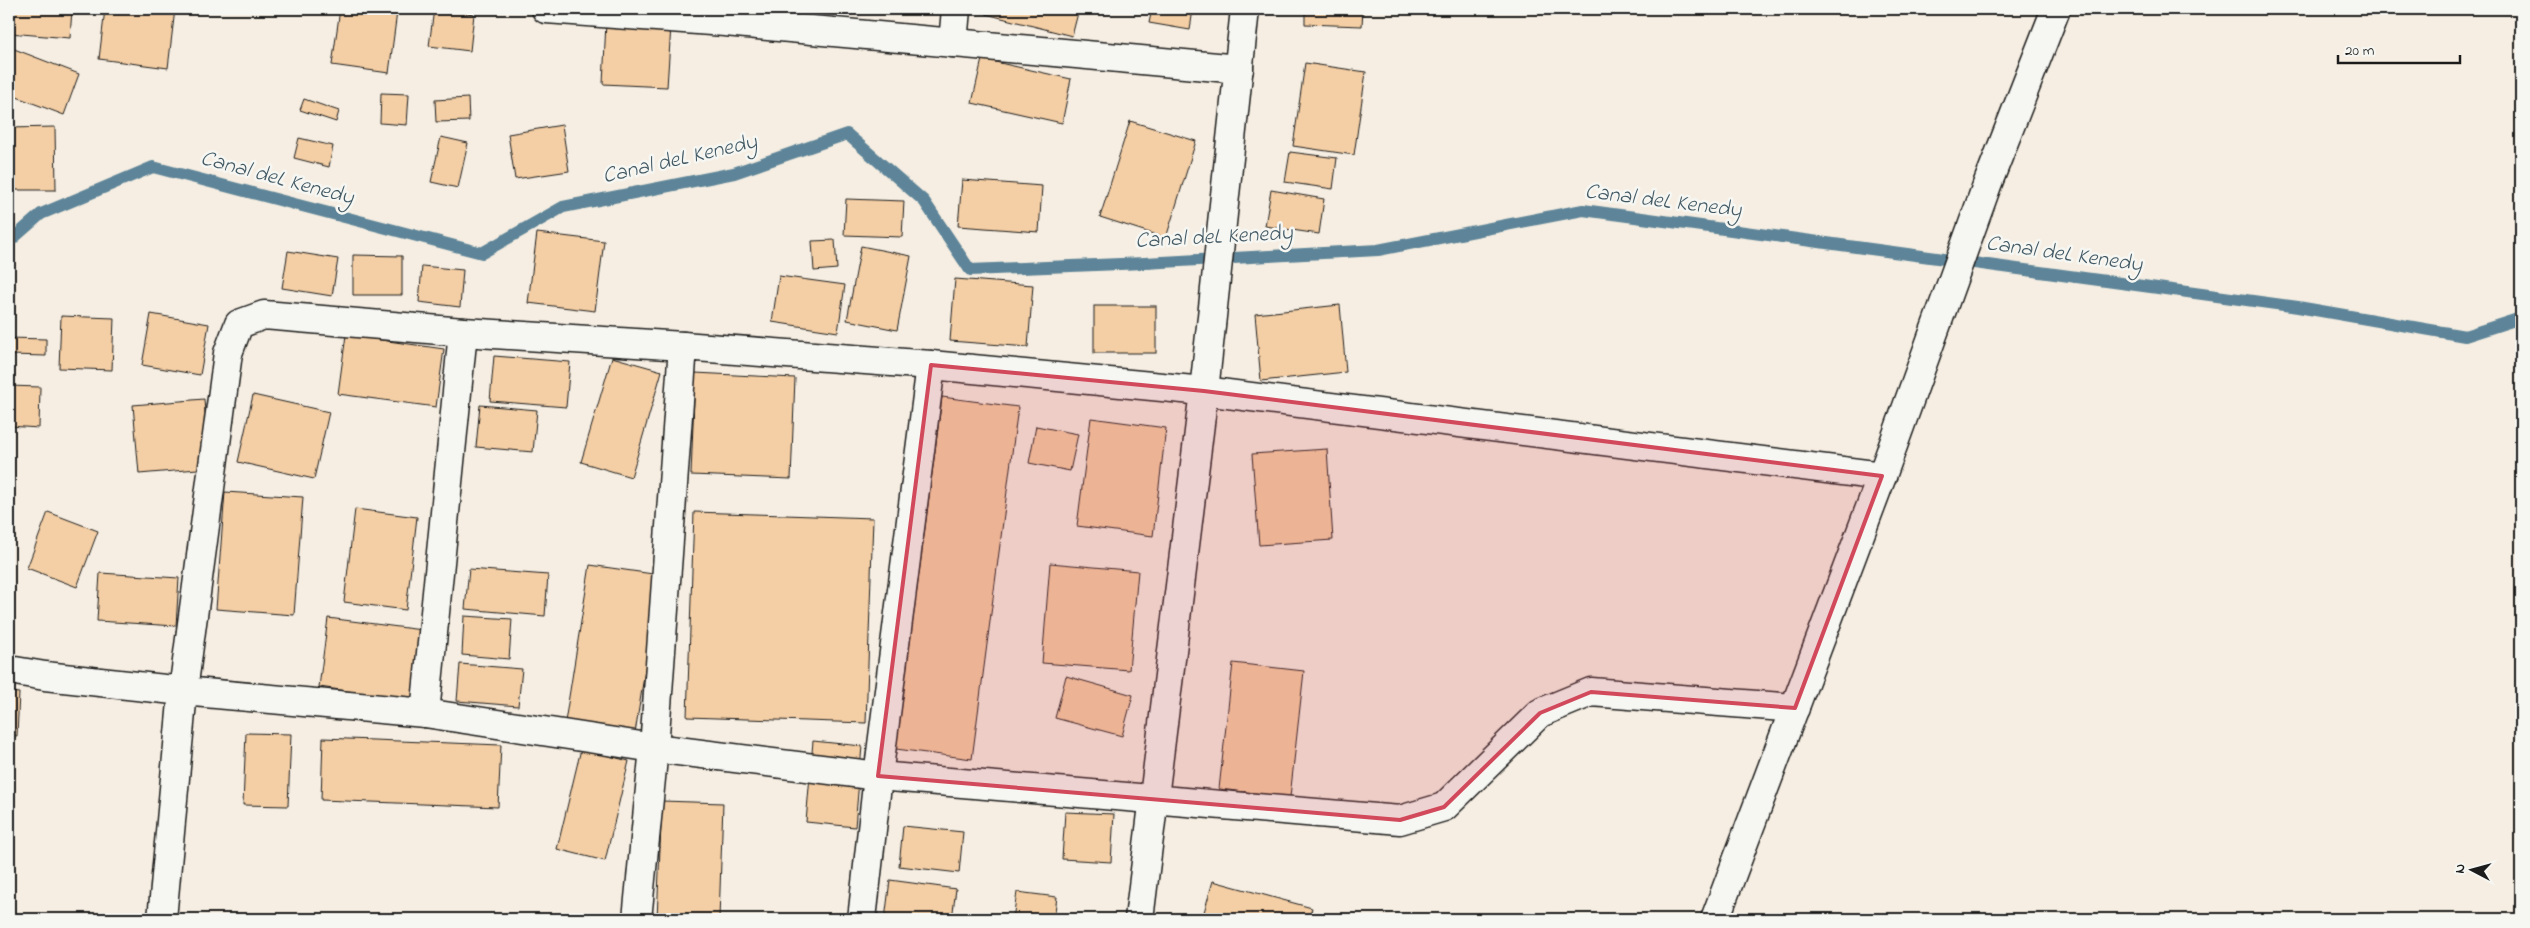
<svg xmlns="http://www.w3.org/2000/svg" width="2530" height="928" font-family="'Indie Flower',sans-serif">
	<rect width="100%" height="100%" fill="#f6eee2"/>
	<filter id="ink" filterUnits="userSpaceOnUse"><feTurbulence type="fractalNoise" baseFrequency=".02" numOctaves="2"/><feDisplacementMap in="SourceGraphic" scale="10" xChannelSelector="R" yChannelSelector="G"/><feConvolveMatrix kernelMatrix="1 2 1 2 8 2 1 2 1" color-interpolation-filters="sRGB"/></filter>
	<g filter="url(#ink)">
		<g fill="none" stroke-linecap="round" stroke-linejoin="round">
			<path stroke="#5d8498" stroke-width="12" d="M9 242 41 214 153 167 482 253 563 207 734 173 847 134 924 201 970 270 1145 263 1378 250 1583 210 2298 307 2465 336 2521 318"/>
		</g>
		<g fill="#f4cea4" stroke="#1c1c1c">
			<path d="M9 9H72L70 38 9 33Z"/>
			<path d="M105 9H175L168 68 99 59Z"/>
			<path d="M340 9H371L397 12 389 73 332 65Z"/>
			<path d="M434 9 474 14 470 51 429 46Z"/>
			<path d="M881 9H945L944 14Z"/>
			<path d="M987 9H1079L1072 36 986 14Z"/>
			<path d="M1152 9H1193L1190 30 1149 23Z"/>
			<path d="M1305 9H1363L1362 26 1305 24Z"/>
			<path d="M606 22 671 26 667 87 603 84Z"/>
			<path d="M9 47 79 74 64 115 9 94Z"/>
			<path d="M982 59 1071 79 1062 123 972 103Z"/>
			<path d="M1305 63 1366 72 1354 155 1293 146Z"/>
			<path d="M381 93 409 94 407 125 380 123Z"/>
			<path d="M468 98 469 121 436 122 435 100Z"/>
			<path d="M304 99 339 111 336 122 300 110Z"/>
			<path d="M1130 121 1196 141 1166 238 1100 217Z"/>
			<path d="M562 125 569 171 515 179 508 134Z"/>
			<path d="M55 127 56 190H9V128Z"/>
			<path d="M441 137 468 143 458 188 431 182Z"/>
			<path d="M299 138 333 146 329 167 294 158Z"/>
			<path d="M1290 152 1337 158 1333 189 1285 182Z"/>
			<path d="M962 180 1042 186 1039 232 958 226Z"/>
			<path d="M1271 190 1324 199 1319 234 1265 226Z"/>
			<path d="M846 199 904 201 902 237 844 235Z"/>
			<path d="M537 233 604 241 595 311 528 303Z"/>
			<path d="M835 240 837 269 814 271 812 241Z"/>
			<path d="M861 246 911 256 897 330 847 320Z"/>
			<path d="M288 251 338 259 332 296 282 288Z"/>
			<path d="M353 255 402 256V295H353Z"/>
			<path d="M422 266 463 270 460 307 419 302Z"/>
			<path d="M779 276 845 285 838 332 772 322Z"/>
			<path d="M955 279 1033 285 1028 347 950 341Z"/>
			<path d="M1340 305 1346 372 1261 381 1255 314Z"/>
			<rect x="1094" y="306" width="62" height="47"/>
			<path d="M151 314 209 324 200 375 142 365Z"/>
			<path d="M61 316 114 318 112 370 59 368Z"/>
			<path d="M346 335 444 349 436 407 338 394Z"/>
			<path d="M9 338 46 339V356L9 355Z"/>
			<path d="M494 356 570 362 566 407 490 401Z"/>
			<path d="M612 357 662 371 631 477 581 462Z"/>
			<path d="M695 373 795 378 791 479 691 475Z"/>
			<path d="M9 386 40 387 39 428 9 426Z"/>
			<path d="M253 395 329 412 314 479 238 462Z"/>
			<path d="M942 397 1018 407 972 759 896 749Z"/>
			<path d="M204 399 209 468 139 474 133 405Z"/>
			<path d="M480 405 537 410 533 452 476 447Z"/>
			<path d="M1091 418 1166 428 1153 536 1077 526Z"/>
			<path d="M1036 426 1078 434 1070 471 1029 463Z"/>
			<path d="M1327 449 1333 540 1259 545 1252 454Z"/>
			<path d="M225 492 303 497 294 615 216 609Z"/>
			<path d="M355 509 417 517 406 610 344 602Z"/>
			<path d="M48 512 98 531 77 587 27 568Z"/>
			<path d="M694 512 873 518 866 723 687 717Z"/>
			<path d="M1050 563 1138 571 1129 670 1042 663Z"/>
			<path d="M590 565 660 575 635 733 565 722Z"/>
			<path d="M469 569 548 575 545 616 465 609Z"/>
			<path d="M100 573 179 578 176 626 97 621Z"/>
			<path d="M464 616 512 619 509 659 462 655Z"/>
			<path d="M328 618 422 630 412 700 319 687Z"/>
			<path d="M1233 663 1304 671 1290 797 1219 789Z"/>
			<path d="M460 664 522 669 518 706 457 701Z"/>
			<path d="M1066 676 1133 695 1122 736 1055 718Z"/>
			<path d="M9 692 19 693 17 736 9 735Z"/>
			<path d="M246 733 291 734 288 806 243 805Z"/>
			<path d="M323 738 501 745 498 807 321 800Z"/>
			<path d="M813 741 862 746 855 827 806 822Z"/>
			<path d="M581 749 629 761 605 861 557 849Z"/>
			<path d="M662 801 723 803 719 919H657Z"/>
			<path d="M1065 812 1114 814 1111 862 1062 859Z"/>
			<path d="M903 826 963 832 959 873 899 866Z"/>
			<path d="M890 880 956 889 952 919H885Z"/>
			<path d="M1213 881 1312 908 1309 919H1202Z"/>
			<path d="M1017 892 1057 897 1054 919H1013Z"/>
		</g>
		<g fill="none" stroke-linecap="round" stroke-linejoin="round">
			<g stroke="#1c1c1c" stroke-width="31">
				<g id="street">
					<path d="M546 9 725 22 1239 69"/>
					<path d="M953 43 956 9"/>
					<path d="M9 670 45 676 183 691 425 713 654 748 878 776 1400 820 1444 807 1540 713 1591 692 1795 708"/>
					<path d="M425 713 463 332"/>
					<path d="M162 919 183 691 228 353 239 324 264 315 463 332 683 346 931 365 1204 391 1882 476"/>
					<path d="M637 919 654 748 683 346"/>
					<path d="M862 919 878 776 931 365"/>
					<path d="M1139 919 1204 391 1245 9"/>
					<path d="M1715 919 1882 476 1987 185 2056 9"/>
				</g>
			</g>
			<use href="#street" stroke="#f6f6f2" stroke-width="28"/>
		</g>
	</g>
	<path fill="#d1495b" fill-opacity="0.2" stroke="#d1495b" stroke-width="4" stroke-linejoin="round" d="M931 365 1204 391 1882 476 1795 708 1591 692 1540 713 1444 807 1400 820 878 776Z"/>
	<g text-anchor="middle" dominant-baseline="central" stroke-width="5" stroke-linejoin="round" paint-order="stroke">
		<g font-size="22" font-style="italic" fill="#425964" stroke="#f6f6f2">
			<text transform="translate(680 160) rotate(-13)">Canal deL Kenedy</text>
			<text transform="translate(277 179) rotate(15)">Canal deL Kenedy</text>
			<text transform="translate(1663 202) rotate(7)">Canal deL Kenedy</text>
			<text transform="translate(1214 238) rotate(-3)">Canal deL Kenedy</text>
			<text transform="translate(2064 255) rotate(8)">Canal deL Kenedy</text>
		</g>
	</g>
	<rect width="2530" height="928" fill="none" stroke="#f6f6f2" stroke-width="30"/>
	<rect x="15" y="15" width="2500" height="898" fill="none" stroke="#1c1c1c" stroke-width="2" filter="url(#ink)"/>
	<g transform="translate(2472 870) rotate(276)" stroke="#f6f6f2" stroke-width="4" paint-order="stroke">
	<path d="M0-4L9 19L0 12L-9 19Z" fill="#1c1c1c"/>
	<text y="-8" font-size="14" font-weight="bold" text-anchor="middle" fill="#1c1c1c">N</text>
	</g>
	<path d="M2338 55v8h122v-8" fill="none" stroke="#1c1c1c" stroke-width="2.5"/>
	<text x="2345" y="55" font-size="15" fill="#1c1c1c" stroke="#f6f6f2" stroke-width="4" paint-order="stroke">20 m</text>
</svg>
